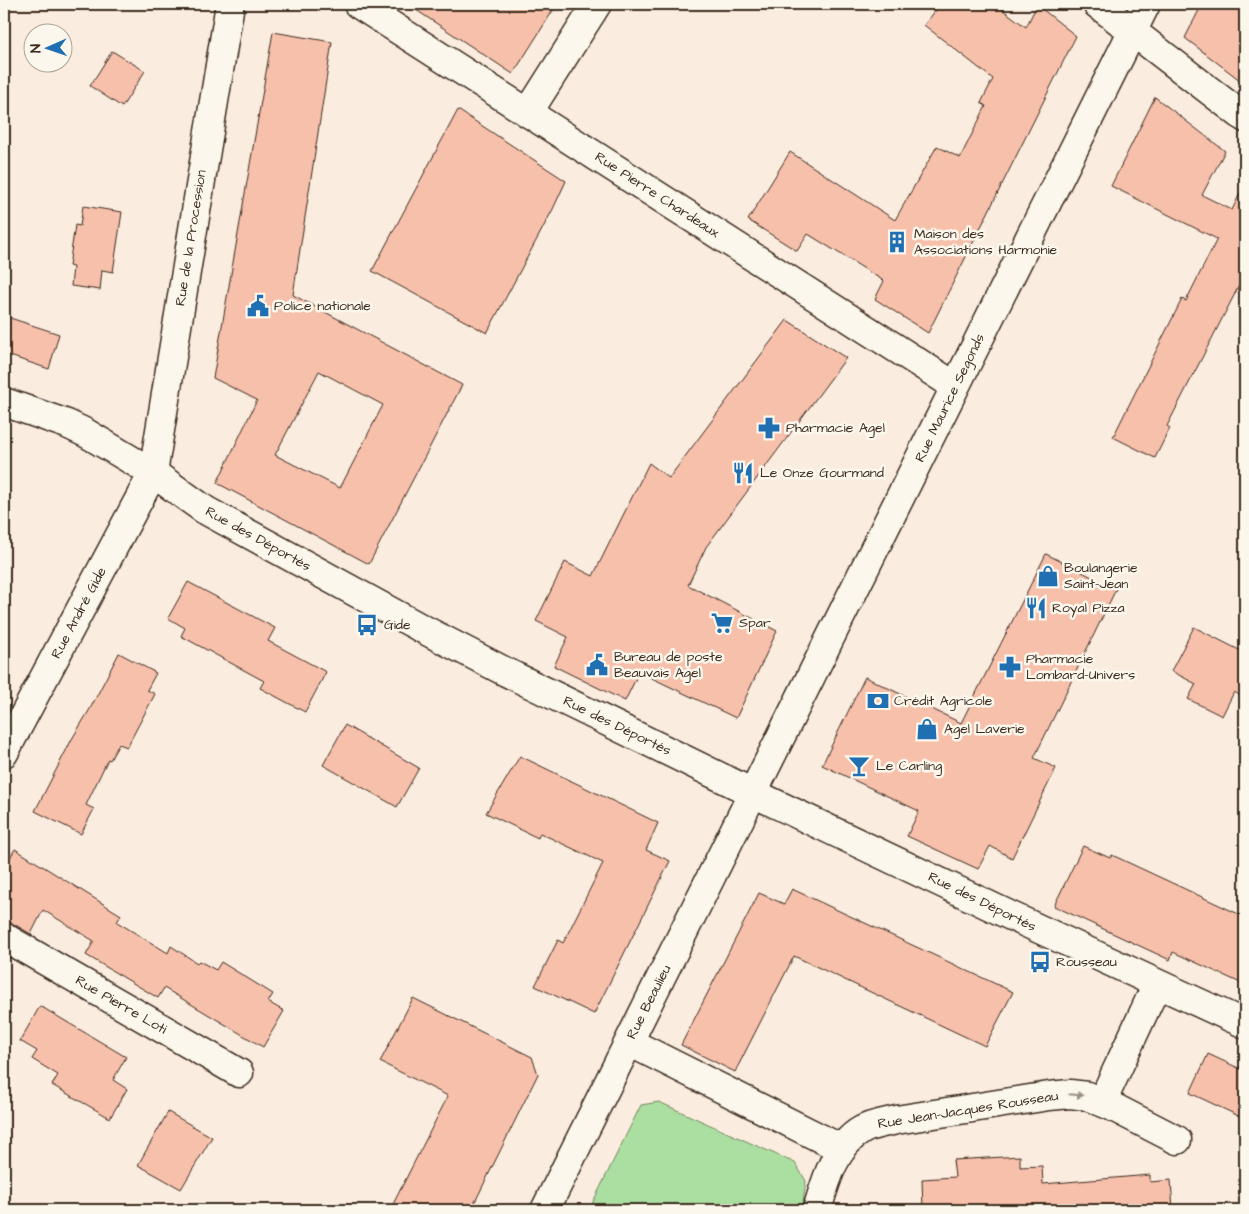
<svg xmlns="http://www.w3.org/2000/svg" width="1249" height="1214" font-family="'Architects Daughter',sans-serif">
	<rect width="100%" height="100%" fill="#faecdf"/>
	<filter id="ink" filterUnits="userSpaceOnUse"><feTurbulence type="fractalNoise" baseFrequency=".02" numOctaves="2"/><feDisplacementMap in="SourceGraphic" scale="10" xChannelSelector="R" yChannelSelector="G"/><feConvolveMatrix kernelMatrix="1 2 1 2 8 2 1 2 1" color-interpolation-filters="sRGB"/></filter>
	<g filter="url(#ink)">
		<path fill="#abdfa1" stroke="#738460" d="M659 1102 795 1163 806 1181 802 1210H589L641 1105Z"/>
		<g fill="#f7c0ab" stroke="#3b2a1e" fill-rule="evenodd">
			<path d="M407 4H557L513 74Z"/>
			<path d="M941 4H995L1026 27 1037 5 1076 36 928 333 875 299 884 281 808 234 797 251 748 220 790 152 895 220 937 146 960 158 986 106 981 103 993 79 924 25Z"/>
			<path d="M1202 4H1245V84L1185 38Z"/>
			<path d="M273 32 332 42 293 295 462 385 369 564 217 483 257 400 213 378ZM319 371 383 405 340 488 275 455Z"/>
			<path d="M112 51 145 71 122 107 90 86Z"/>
			<path d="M1155 97 1225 151 1202 195 1232 210 1245 183V274L1167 426 1170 428 1155 458 1113 437 1182 299 1186 301 1217 239 1111 186Z"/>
			<path d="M458 110 566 181 553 209 487 333 372 271Z"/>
			<path d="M83 206 122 212 113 272 102 270 100 290 71 286 73 267 69 266 75 225 80 226Z"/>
			<path d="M4 316 59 334 49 369 4 354Z"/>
			<path d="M787 320 846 358 706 547 688 585 777 631 736 718 639 672 625 701 554 666 568 637 536 621 565 562 593 576 649 463 669 478Z"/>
			<path d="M1046 554 1116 589 1034 758 1056 768 1012 858 990 846 978 869 907 836 919 811 822 765 865 677 961 723Z"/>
			<path d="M188 582 275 628 268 641 326 672 305 712 260 688 264 681 181 636 185 628 168 618Z"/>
			<path d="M1194 627 1245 653V698L1234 692 1222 716 1188 699 1196 684 1171 671Z"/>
			<path d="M119 653 156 673 147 690 155 694 127 747 119 744 110 760 108 759 86 805 94 809 81 834 35 811 72 739 90 709Z"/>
			<path d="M345 725 419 768 397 807 323 765Z"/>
			<path d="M520 756 658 823 646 850 670 861 594 1014 535 986 558 940 563 943 603 863 540 833 538 838 486 813Z"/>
			<path d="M1083 846 1110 858 1112 855 1245 917V985L1173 952 1170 960 1054 906Z"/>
			<path d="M15 849 121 915 117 922 168 953 171 946 197 963 199 961 216 970 221 962 273 994 268 1002 284 1011 263 1047 164 988 158 998 86 955 94 941 43 910 31 934 12 923 4 921V868Z"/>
			<path d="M792 889 1013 992 985 1046 794 956 735 1072 681 1045 759 893 784 904Z"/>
			<path d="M413 998 532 1057 538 1074 471 1210H390L448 1096 380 1062Z"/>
			<path d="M40 1006 126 1057 113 1080 127 1089 110 1118 52 1085 58 1075 32 1059 37 1051 20 1041Z"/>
			<path d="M1208 1054 1245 1071V1119L1190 1093Z"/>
			<path d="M168 1112 212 1137 181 1189 138 1165Z"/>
			<path d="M1020 1156V1167L1042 1166 1043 1184 1150 1175V1182L1171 1180 1173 1210H923L922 1179 955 1177 953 1160Z"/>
		</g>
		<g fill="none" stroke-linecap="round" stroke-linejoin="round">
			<g stroke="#3b2a1e" stroke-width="31">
				<g id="minor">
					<path d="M358 4 955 386"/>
					<path d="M1097 4 1245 118"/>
					<path d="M528 113 597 4"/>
					<path d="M4 402 67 424 86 433 153 473 205 510 421 628 506 672 753 793 1009 915 1245 1024"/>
					<path d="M4 753 153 473 230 4"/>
					<path d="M4 937 239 1073"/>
					<path d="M629 1042 842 1149"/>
					<path d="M1102 1102 1157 984"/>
					<path d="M545 1210 1146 4"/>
					<path d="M817 1210C825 1183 835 1145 862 1130 872 1124 885 1123 896 1120L1049 1096 1070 1094 1087 1096 1111 1106 1177 1140"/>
				</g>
			</g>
			<use href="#minor" stroke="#fbf7ec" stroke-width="28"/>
		</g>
		<defs><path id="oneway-solid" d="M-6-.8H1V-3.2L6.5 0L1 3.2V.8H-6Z" transform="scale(1.25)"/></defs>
		<use fill="#9b9085" href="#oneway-solid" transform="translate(1076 1095) rotate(5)"/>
	</g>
	<defs>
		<g id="building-bare" transform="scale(1.725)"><path d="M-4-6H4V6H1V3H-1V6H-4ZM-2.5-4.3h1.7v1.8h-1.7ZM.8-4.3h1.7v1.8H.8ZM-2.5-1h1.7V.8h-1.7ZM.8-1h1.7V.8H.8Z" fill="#1f6fb2" stroke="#fbf7ec" stroke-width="2.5" paint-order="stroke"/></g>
		<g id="civic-bare" transform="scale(1.725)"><path d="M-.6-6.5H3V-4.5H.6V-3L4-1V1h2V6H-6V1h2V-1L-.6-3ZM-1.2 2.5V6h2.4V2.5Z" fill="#1f6fb2" stroke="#fbf7ec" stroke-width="2.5" paint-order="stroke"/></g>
		<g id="pharmacy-bare" transform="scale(1.725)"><path d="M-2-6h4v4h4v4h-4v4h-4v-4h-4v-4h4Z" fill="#1f6fb2" stroke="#fbf7ec" stroke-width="2.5" paint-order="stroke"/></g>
		<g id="restaurant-bare" transform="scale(1.725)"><path d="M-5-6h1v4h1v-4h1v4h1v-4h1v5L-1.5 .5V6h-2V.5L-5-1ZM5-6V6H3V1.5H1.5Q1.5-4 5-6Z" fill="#1f6fb2" stroke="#fbf7ec" stroke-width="2.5" paint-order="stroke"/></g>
		<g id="shop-bare" transform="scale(1.725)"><path d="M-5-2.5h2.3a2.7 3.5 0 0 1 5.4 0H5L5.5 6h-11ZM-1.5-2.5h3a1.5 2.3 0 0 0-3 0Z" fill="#1f6fb2" stroke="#fbf7ec" stroke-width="2.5" paint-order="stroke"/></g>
		<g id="supermarket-bare" transform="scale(1.725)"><path d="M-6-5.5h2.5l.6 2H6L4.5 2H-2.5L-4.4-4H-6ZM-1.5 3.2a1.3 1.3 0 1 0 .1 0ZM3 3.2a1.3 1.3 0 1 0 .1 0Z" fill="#1f6fb2" stroke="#fbf7ec" stroke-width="2.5" paint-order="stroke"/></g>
		<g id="bus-bare" transform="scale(1.725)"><path d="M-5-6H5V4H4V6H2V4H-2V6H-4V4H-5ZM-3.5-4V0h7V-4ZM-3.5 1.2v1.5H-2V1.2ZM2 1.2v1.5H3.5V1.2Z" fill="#1f6fb2" stroke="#fbf7ec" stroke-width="2.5" paint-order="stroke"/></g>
		<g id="bank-bare" transform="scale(1.725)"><path d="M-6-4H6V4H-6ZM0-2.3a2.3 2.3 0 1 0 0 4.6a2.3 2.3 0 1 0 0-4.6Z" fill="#1f6fb2" stroke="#fbf7ec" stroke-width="2.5" paint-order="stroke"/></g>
		<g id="bar-bare" transform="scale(1.725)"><path d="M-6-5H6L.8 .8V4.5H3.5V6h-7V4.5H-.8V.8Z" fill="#1f6fb2" stroke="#fbf7ec" stroke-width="2.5" paint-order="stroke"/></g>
	</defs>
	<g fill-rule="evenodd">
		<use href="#building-bare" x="897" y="242"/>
		<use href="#civic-bare" x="258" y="306"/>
		<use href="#pharmacy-bare" x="769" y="428"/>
		<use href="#restaurant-bare" x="743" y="473"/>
		<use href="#shop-bare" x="1048" y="576"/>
		<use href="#restaurant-bare" x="1036" y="608"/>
		<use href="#supermarket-bare" x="722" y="623"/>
		<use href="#bus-bare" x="367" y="625"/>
		<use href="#civic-bare" x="597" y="665"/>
		<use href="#pharmacy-bare" x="1010" y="667"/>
		<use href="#bank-bare" x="878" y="701"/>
		<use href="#shop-bare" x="927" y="729"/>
		<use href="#bar-bare" x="859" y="766"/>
		<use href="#bus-bare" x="1040" y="962"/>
	</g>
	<g text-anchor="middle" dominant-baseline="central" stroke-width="5" stroke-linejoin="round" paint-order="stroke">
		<g font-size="14" fill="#3b2a1e" stroke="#fbf7ec">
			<text transform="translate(657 195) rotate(33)">Rue Pierre Chardeaux</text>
			<text transform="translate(191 238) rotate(-81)">Rue de la Procession</text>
			<text transform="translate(950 398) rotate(-64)">Rue Maurice Segonds</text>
			<text transform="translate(258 539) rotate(29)">Rue des Déportés</text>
			<text transform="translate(79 613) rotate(-62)">Rue André Gide</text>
			<text transform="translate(617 726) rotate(26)">Rue des Déportés</text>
			<text transform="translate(982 902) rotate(26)">Rue des Déportés</text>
			<text transform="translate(649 1002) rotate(-63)">Rue Beaulieu</text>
			<text transform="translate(121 1005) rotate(30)">Rue Pierre Loti</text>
			<text transform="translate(968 1110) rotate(-9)">Rue Jean-Jacques Rousseau</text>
		</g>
		<g font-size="14" fill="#3b2a1e" stroke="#fbf7ec" text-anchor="start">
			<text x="914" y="234">Maison des<tspan x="914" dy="16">Associations Harmonie</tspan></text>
			<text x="274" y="306">Police nationale</text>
			<text x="786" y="428">Pharmacie Agel</text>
			<text x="760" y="473">Le Onze Gourmand</text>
			<text x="1064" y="568">Boulangerie<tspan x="1064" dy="16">Saint-Jean</tspan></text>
			<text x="1052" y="608">Royal Pizza</text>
			<text x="739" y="623">Spar</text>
			<text x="384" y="625">Gide</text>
			<text x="614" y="657">Bureau de poste<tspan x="614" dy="16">Beauvais Agel</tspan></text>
			<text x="1026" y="659">Pharmacie<tspan x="1026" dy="16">Lombard-Univers</tspan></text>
			<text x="894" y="701">Crédit Agricole</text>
			<text x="944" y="729">Agel Laverie</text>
			<text x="876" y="766">Le Carling</text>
			<text x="1056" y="962">Rousseau</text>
		</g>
	</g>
	<rect width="1249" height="1214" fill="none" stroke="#fbf7ec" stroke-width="20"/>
	<rect x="10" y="10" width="1229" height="1194" fill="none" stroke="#3b2a1e" stroke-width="2" filter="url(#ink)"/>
	<g transform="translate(48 48) rotate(268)"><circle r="24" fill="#fbf7ec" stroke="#aea59a"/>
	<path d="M0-4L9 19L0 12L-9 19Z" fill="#1f6fb2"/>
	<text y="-8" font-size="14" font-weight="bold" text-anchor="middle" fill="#3b2a1e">N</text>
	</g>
</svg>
